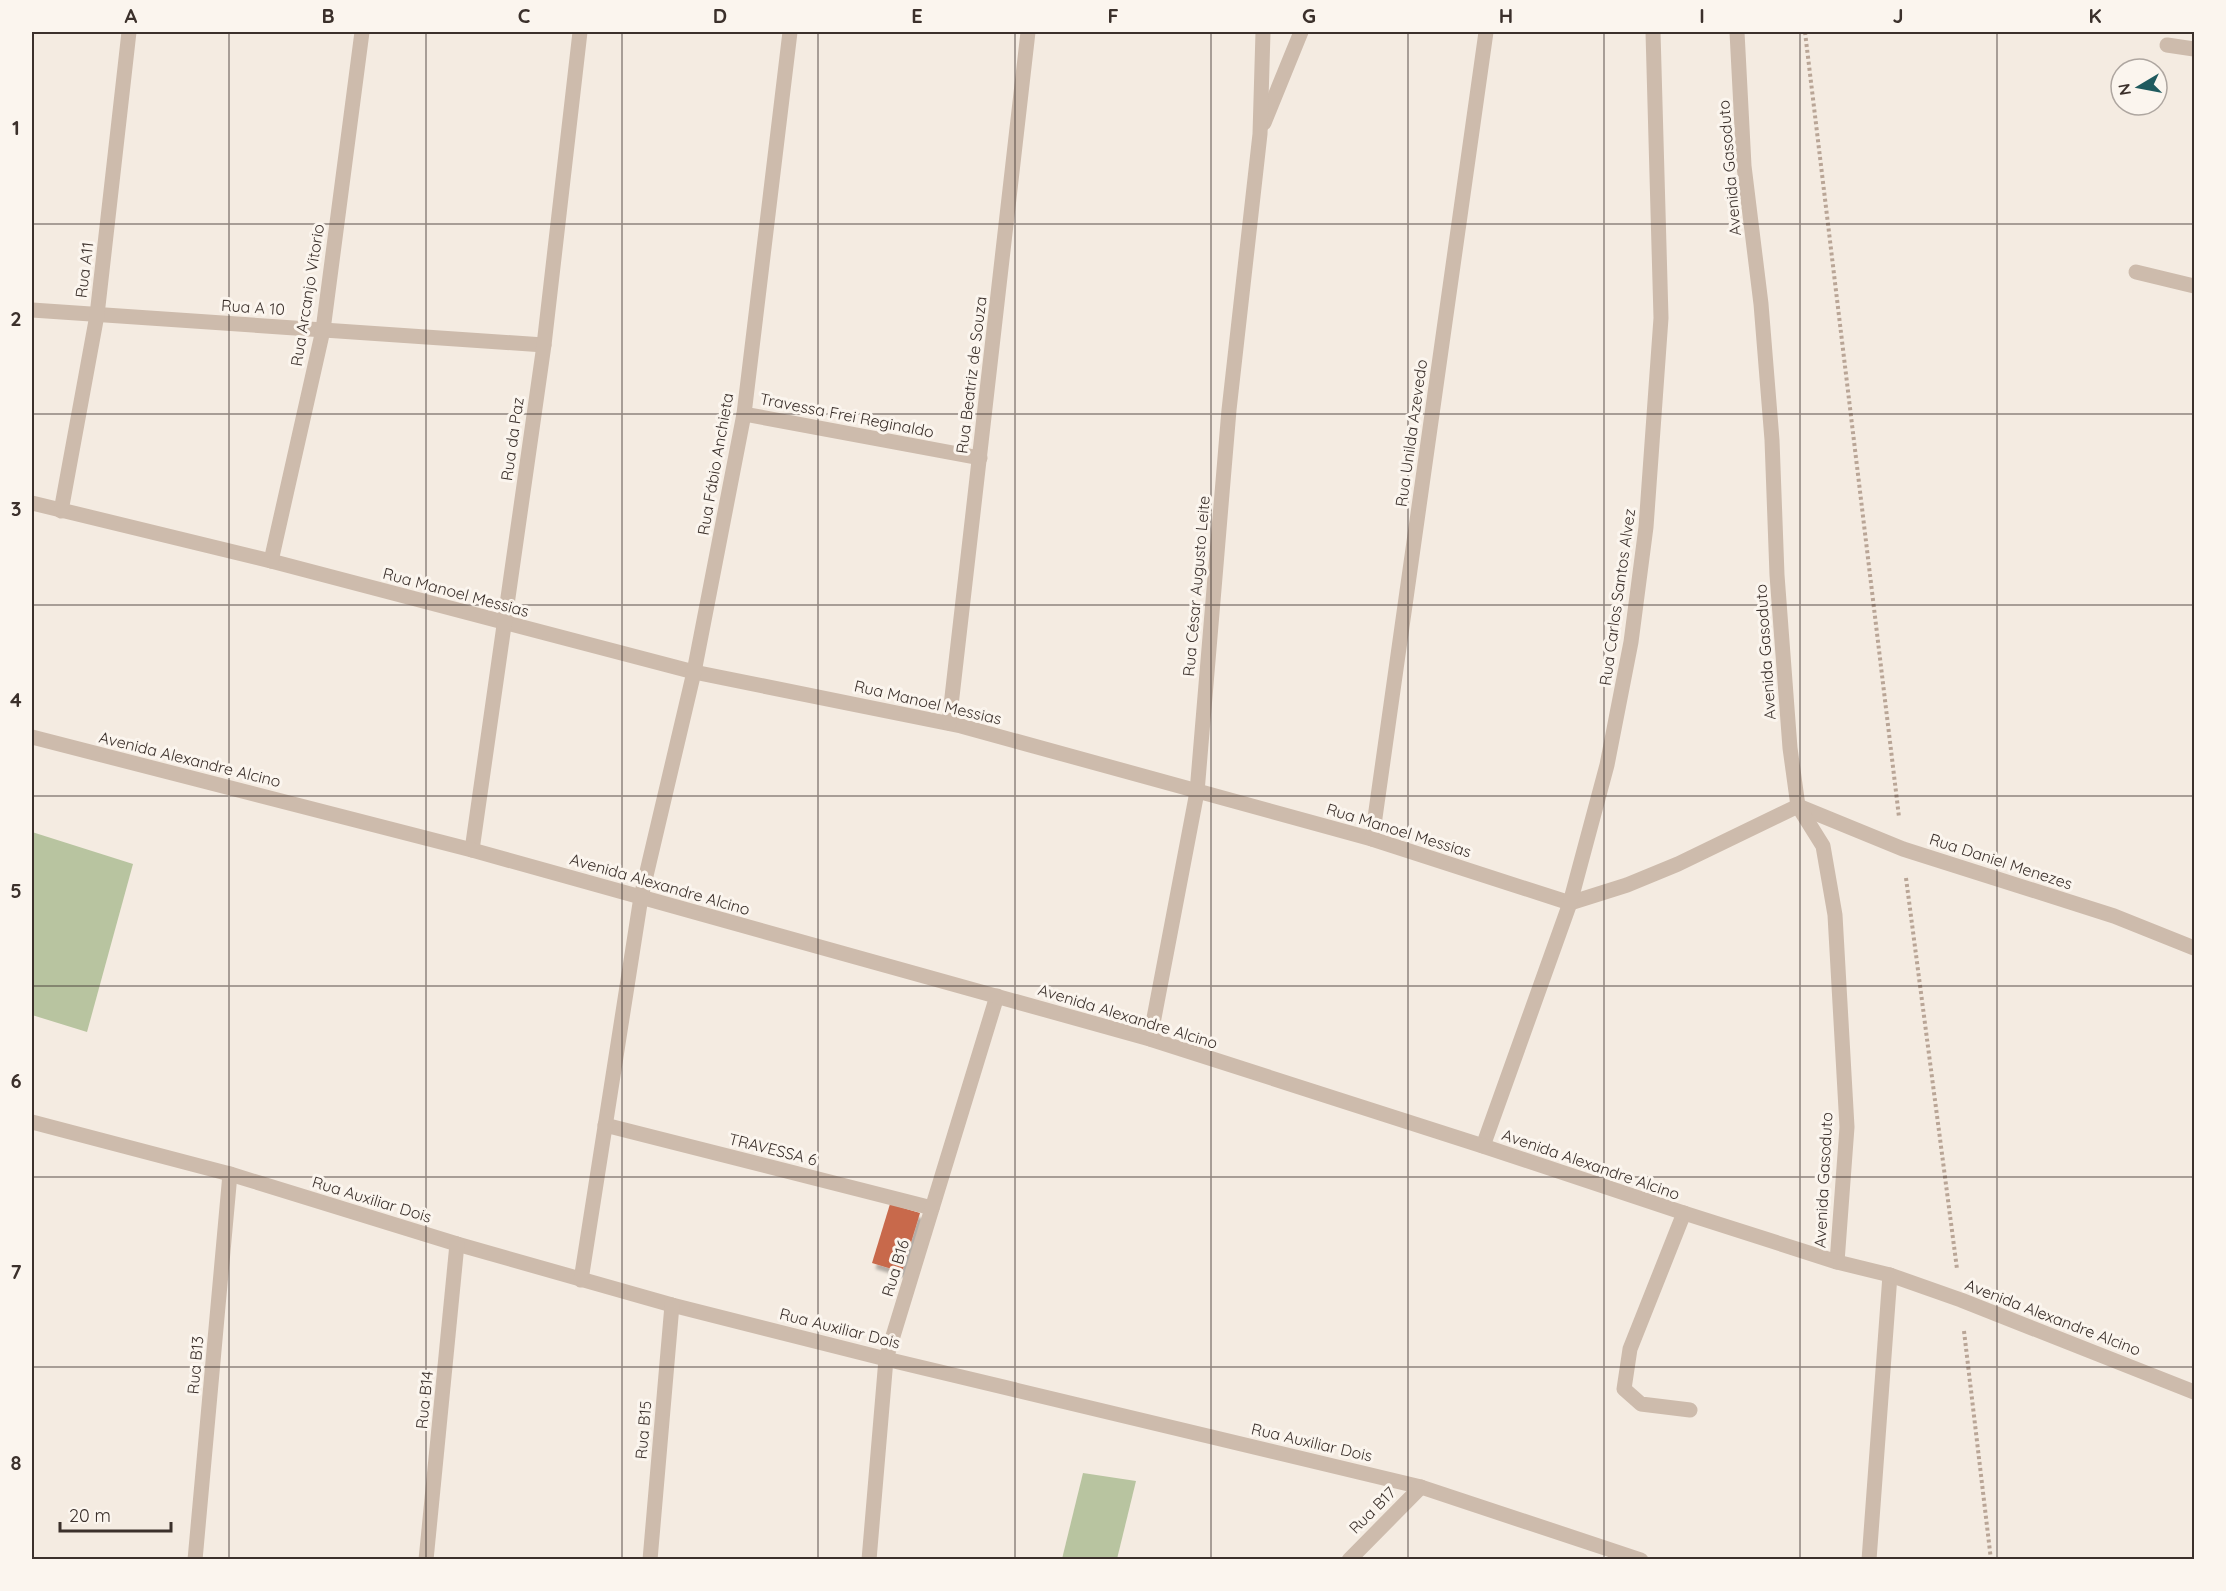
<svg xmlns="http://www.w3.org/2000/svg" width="2226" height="1591" font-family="Quicksand,sans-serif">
	<defs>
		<filter id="shadow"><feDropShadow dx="3.5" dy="6" stdDeviation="1.5" flood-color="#0004"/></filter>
	</defs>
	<rect width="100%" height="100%" fill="#f4ebe1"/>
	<g fill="#b8c4a0">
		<path d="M32 832 133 864 87 1032 32 1015Z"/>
		<path d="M1083 1473 1136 1481 1117 1559H1062Z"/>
	</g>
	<path fill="#c8694b" filter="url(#shadow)" d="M890 1204 920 1213 902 1272 872 1263Z"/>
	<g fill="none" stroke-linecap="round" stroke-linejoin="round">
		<g stroke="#b9a596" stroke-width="4" stroke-dasharray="3 3" stroke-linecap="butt">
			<path d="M1805 32 1899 817"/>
			<path d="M1906 878 1957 1269"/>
			<path d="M1964 1331 1991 1560"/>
		</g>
		<path stroke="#cdbbac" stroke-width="15" d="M1684 1213 1630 1349 1624 1389 1641 1404 1690 1410"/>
		<g stroke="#cdbbac" stroke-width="15">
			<path d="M2167 45 2194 49"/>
			<path d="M1264 123 1301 32"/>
			<path d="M2136 272 2194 286"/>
			<path d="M32 310 544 345"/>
			<path d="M744 414 980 458"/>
			<path d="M32 503 271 561 694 672 961 726 1372 839 1570 903 1627 885 1678 864 1798 806 1903 849 2114 916 2194 948"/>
			<path d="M61 511 97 315 129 32"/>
			<path d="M271 561 323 330 362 32"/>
			<path d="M949 723 1028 32"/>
			<path d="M1372 839 1486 32"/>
			<path d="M472 850 544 345 580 32"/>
			<path d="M1150 1039 1197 792 1229 410 1260 134 1263 32"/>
			<path d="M32 1122 230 1174 457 1244 672 1305 886 1359 1421 1487 1641 1560"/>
			<path d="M605 1125 932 1208"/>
			<path d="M1483 1146 1570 903 1607 765 1631 642 1646 527 1661 318 1653 32"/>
			<path d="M581 1280 641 897 694 672 744 414 790 32"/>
			<path d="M195 1560 230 1174"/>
			<path d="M426 1560 457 1244"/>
			<path d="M650 1560 672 1305"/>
			<path d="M869 1560 886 1359 997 996"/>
			<path d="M1349 1560 1421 1487"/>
			<path d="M1869 1560 1890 1275"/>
		</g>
		<g stroke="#cdbbac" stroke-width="15">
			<path d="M1737 32 1744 166 1761 304 1772 440 1777 575 1790 748 1798 806 1823 846 1835 915 1847 1127 1837 1262"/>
			<path d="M32 737 472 850 1150 1039 1483 1146 1684 1213 1837 1262 1890 1275 1961 1300 2194 1392"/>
		</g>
	</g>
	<path fill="none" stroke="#3b302b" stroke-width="1.5" stroke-opacity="0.55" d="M229 32V1560M426 32V1560M622 32V1560M818 32V1560M1015 32V1560M1211 32V1560M1408 32V1560M1604 32V1560M1800 32V1560M1997 32V1560M32 224H2194M32 414H2194M32 605H2194M32 796H2194M32 986H2194M32 1177H2194M32 1367H2194"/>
	<g text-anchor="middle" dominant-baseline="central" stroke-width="6" stroke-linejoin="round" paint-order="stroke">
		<g font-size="16" fill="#3b302b" stroke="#fbf5ee">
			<text transform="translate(1729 168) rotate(-95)">Avenida Gasoduto</text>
			<text transform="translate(84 270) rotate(-83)">Rua A11</text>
			<text transform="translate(307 295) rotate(-81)">Rua Arcanjo Vitorio</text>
			<text transform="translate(253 307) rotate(4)">Rua A 10</text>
			<text transform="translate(971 375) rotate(-83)">Rua Beatriz de Souza</text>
			<text transform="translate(847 415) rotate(11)">Travessa Frei Reginaldo</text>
			<text transform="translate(1411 433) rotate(-82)">Rua Unilda Azevedo</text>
			<text transform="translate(512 439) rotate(-82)">Rua da Paz</text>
			<text transform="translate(715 464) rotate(-80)">Rua Fábio Anchieta</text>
			<text transform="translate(1196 586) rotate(-85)">Rua César Augusto Leite</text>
			<text transform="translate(456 592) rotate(15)">Rua Manoel Messias</text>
			<text transform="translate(1617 597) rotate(-82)">Rua Carlos Santos Alvez</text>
			<text transform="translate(1765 652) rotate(-94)">Avenida Gasoduto</text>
			<text transform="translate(928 702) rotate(13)">Rua Manoel Messias</text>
			<text transform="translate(190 759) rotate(14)">Avenida Alexandre Alcino</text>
			<text transform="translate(1399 830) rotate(17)">Rua Manoel Messias</text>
			<text transform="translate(2001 861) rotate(18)">Rua Daniel Menezes</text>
			<text transform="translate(660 884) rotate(16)">Avenida Alexandre Alcino</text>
			<text transform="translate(1128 1016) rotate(17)">Avenida Alexandre Alcino</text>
			<text transform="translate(773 1149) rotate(14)">TRAVESSA 6</text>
			<text transform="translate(1591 1164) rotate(19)">Avenida Alexandre Alcino</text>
			<text transform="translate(1823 1180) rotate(-87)">Avenida Gasoduto</text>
			<text transform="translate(372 1199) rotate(17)">Rua Auxiliar Dois</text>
			<text transform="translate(895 1268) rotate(-73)">Rua B16</text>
			<text transform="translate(2053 1317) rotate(21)">Avenida Alexandre Alcino</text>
			<text transform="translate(840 1328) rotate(14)">Rua Auxiliar Dois</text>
			<text transform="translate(195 1365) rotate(-85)">Rua B13</text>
			<text transform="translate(424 1400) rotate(-84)">Rua B14</text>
			<text transform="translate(643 1430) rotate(-85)">Rua B15</text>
			<text transform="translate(1312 1442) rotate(13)">Rua Auxiliar Dois</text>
			<text transform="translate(1372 1510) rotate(-45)">Rua B17</text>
		</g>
	</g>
	<rect width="2226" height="1591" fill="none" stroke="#fbf5ee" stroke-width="66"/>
	<g transform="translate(2139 87) rotate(260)"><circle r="28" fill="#fbf5ee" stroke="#aea6a0" stroke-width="1.5"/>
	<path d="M0-4.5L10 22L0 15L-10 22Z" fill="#1f5a5e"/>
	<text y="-9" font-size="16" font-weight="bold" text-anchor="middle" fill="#3b302b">N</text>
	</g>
	<path d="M60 1522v9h111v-9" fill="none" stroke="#3b302b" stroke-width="3"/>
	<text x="69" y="1522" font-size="18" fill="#3b302b" stroke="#fbf5ee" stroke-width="4.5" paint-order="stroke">20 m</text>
	<rect x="33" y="33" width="2160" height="1525" fill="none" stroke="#3b302b" stroke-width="2"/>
	<g font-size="20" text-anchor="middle" font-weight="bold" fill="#3b302b">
		<text x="131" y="23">A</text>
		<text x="328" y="23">B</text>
		<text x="524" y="23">C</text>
		<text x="720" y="23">D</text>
		<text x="917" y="23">E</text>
		<text x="1113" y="23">F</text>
		<text x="1309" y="23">G</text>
		<text x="1506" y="23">H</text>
		<text x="1702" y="23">I</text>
		<text x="1898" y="23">J</text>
		<text x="2095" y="23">K</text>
		<text x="16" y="135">1</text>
		<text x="16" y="326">2</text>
		<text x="16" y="516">3</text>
		<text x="16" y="707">4</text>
		<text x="16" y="898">5</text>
		<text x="16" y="1088">6</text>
		<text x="16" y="1279">7</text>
		<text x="16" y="1470">8</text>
	</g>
</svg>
